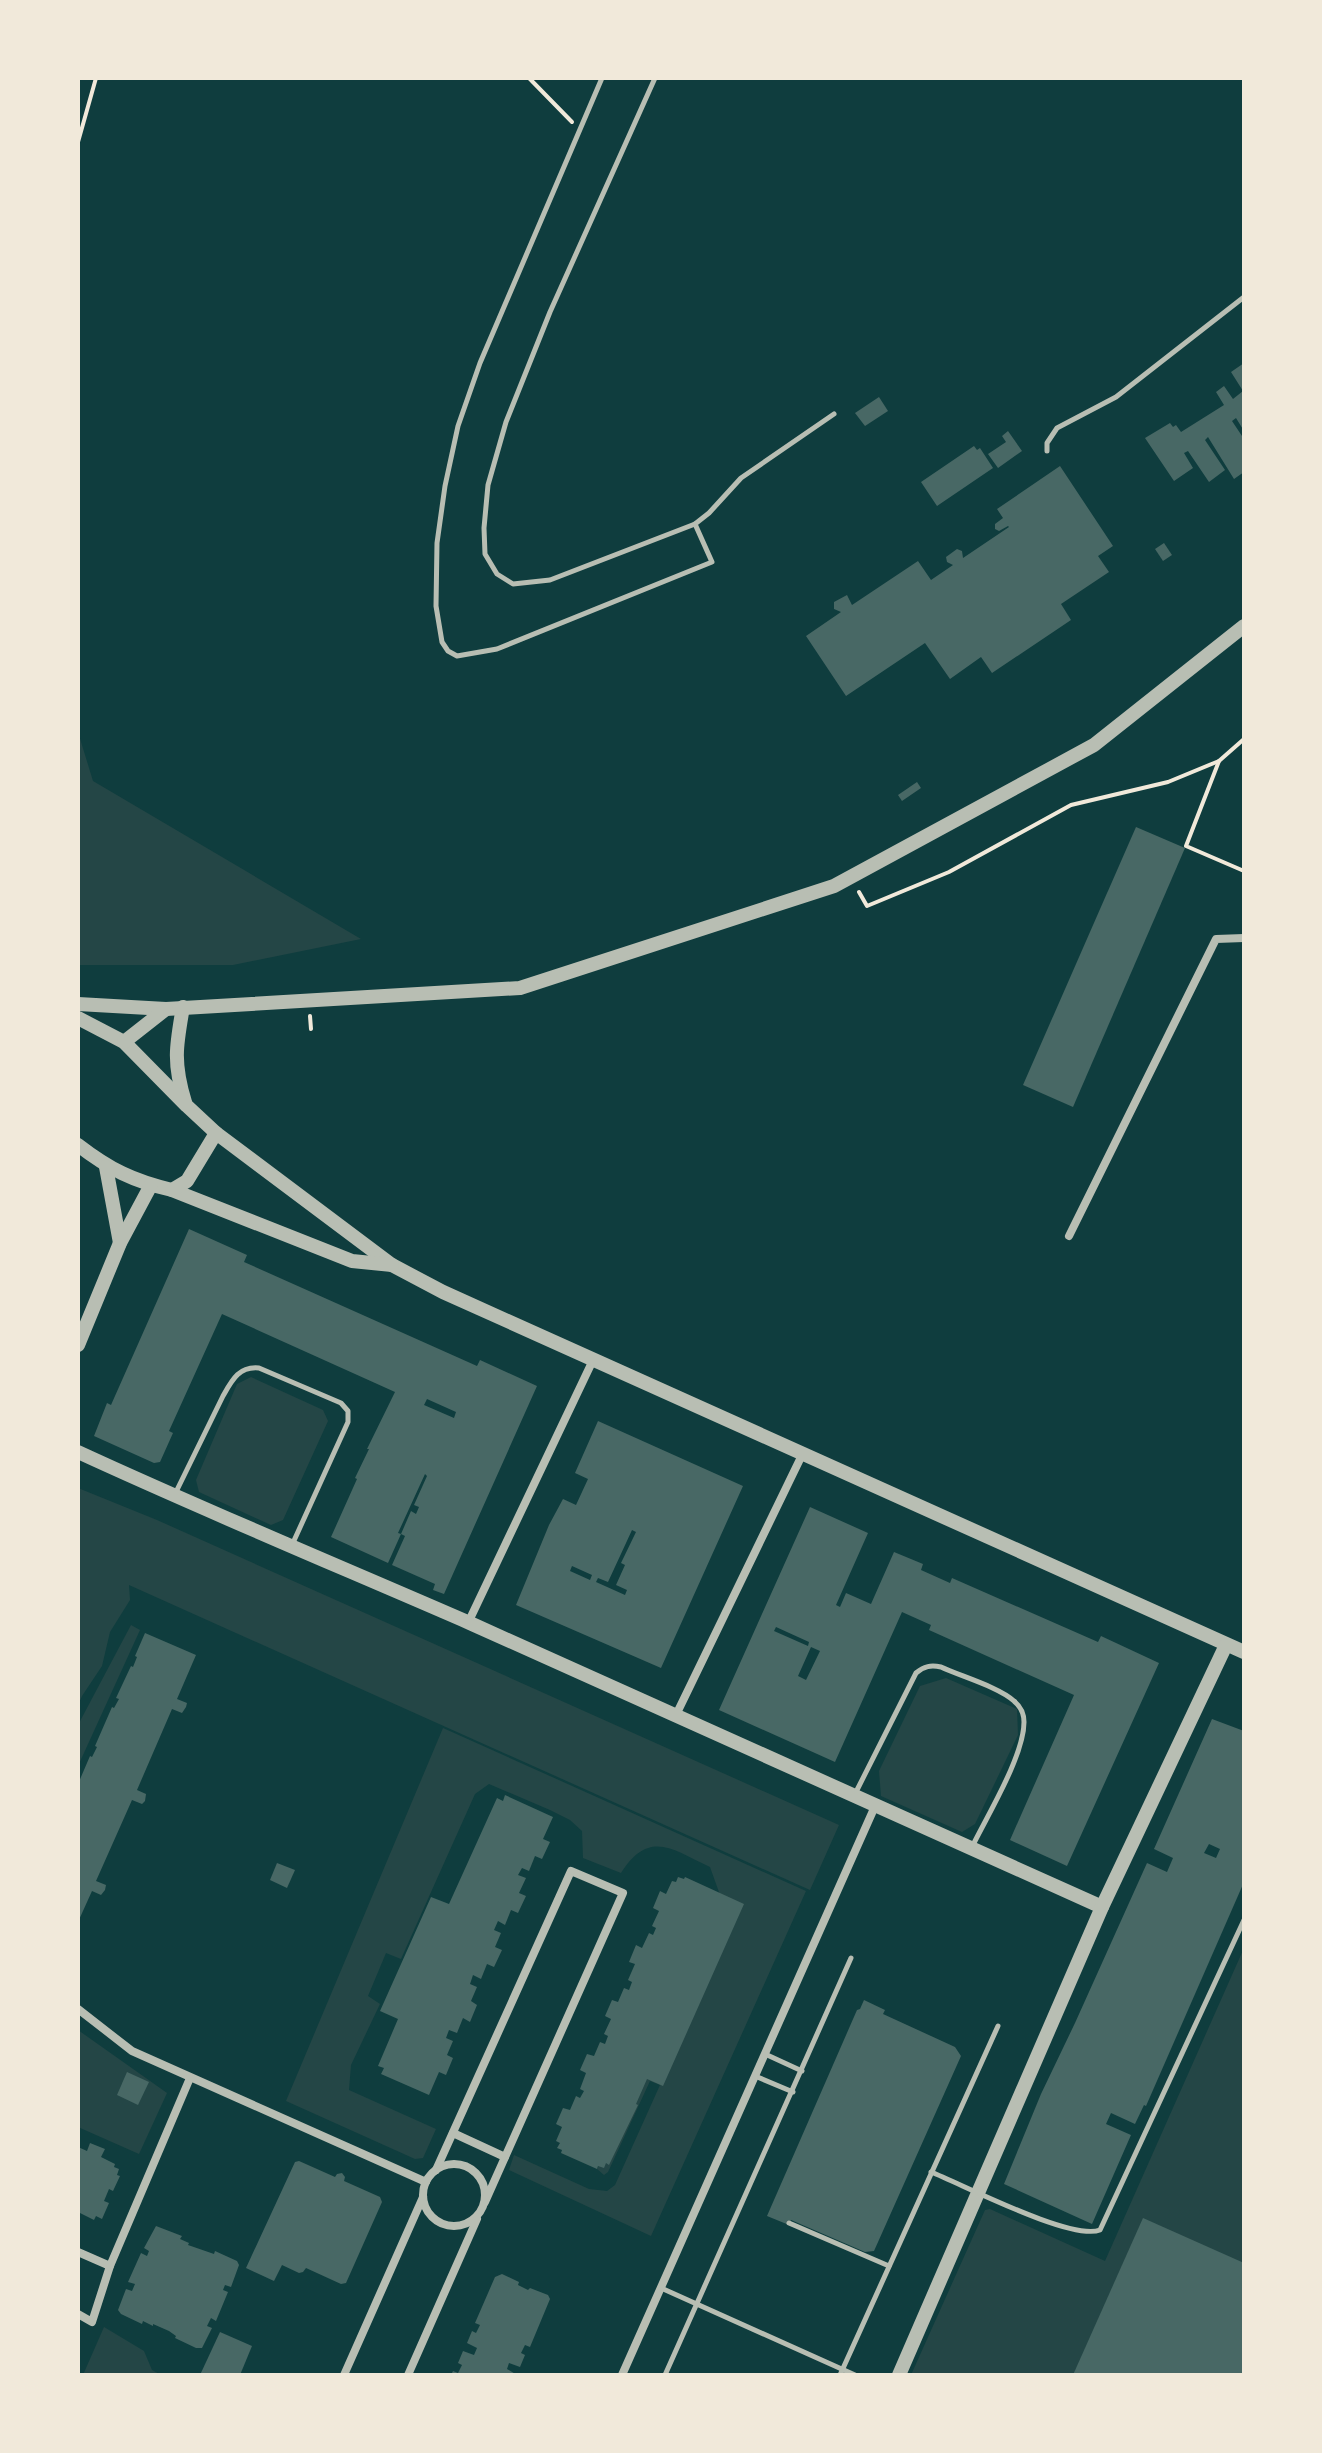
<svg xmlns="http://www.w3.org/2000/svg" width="1322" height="2453" font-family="Jost,sans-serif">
	<rect width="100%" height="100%" fill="#0f3d3e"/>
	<g fill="#244646">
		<path d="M78 732 93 781 361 939 233 965H78Z"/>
		<path d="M251 1377 323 1410 328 1421 283 1520 271 1525 199 1492 196 1480 237 1384Z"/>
		<path d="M78 1488 157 1520 839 1825 810 1890 129 1585 130 1600 110 1632 102 1666 82 1696 78 1705Z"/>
		<path d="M131 1625 140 1630 78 1766V1725Z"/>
		<path d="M946 1678 1017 1709 1018 1735 975 1824 962 1832 881 1796 879 1771 920 1686Z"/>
		<path d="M443 1728 806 1891 651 2236 509 2170 514 2155 589 2189 607 2191 615 2185 660 2085 650 2081 608 2172 604 2175 597 2169 720 1895 710 1867C672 1849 649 1829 621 1873L583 1858 582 1831 570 1820 550 1810 489 1784 475 1794 401 1959 386 1953 368 1996 380 2004 351 2065 349 2090 436 2129 423 2158 415 2159 286 2101Z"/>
		<path d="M1244 1948V2375H911L985 2210 990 2209 1105 2261Z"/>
		<path d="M78 2030 167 2093 139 2154 78 2127Z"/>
		<path d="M104 2327 144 2351 152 2370 161 2375H83Z"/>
	</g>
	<g fill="#486865" fill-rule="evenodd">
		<path d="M1244 363V431L1236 418 1232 421 1244 439V472L1234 479 1208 437 1205 440 1225 470 1209 482 1188 451 1184 453 1193 468 1174 481 1145 438 1170 423 1173 427 1176 425 1181 432 1224 405 1216 392 1224 386 1233 399 1243 391 1231 372Z"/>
		<path d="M879 397 888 411 865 426 855 413Z"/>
		<path d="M1008 431 1022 451 998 468 988 454 1006 442 1002 436Z"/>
		<path d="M974 446 977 450 980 448 993 468 937 506 921 482Z"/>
		<path d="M1060 466 1113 546 1098 556 1109 572 1061 604 1071 620 992 673 981 657 950 679 925 643 846 696 806 636 841 612 834 609V602L847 595 852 605 918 561 931 580 953 565 947 562 946 557 957 549 962 551 963 558 1009 527 1008 526 999 531 995 529V524L1003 518 997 509Z"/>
		<path d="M1164 543 1172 555 1163 561 1155 549Z"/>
		<path d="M917 782 921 788 902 801 898 795Z"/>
		<path d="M1136 827 1185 848 1073 1107 1023 1085Z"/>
		<path d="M189 1229 247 1255 244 1262 477 1366 480 1360 537 1386 444 1594 433 1590 435 1584 392 1565 405 1536 401 1534 388 1563 331 1537 357 1479 355 1478 369 1449H367L395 1392 222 1314 169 1431 173 1433 160 1462 154 1463 94 1436 107 1403 111 1405ZM427 1399 456 1412 454 1418 424 1405ZM425 1474 427 1476 414 1505 419 1507 416 1514 411 1511 401 1534 398 1533Z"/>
		<path d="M598 1421 743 1486 661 1668 516 1605 549 1525 563 1499 576 1505 588 1479 575 1473ZM632 1530 636 1532 621 1563 625 1565 616 1585 627 1590 625 1595 596 1582 598 1578 608 1582ZM572 1566 592 1575 590 1580 570 1571Z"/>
		<path d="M810 1507 868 1533 836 1605 840 1607 846 1593 871 1604 894 1552 923 1564 921 1570 950 1583 952 1578 1098 1642 1101 1636 1159 1663 1067 1866 1010 1840 1074 1695 929 1630 931 1625 902 1612 835 1762 719 1710ZM776 1627 809 1642 808 1646 774 1631ZM811 1647 820 1651 806 1680 798 1676Z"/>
		<path d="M145 1633 196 1655 177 1699 187 1703 186 1707 182 1713 172 1709 137 1790 146 1794 145 1801 142 1804 132 1800 96 1881 106 1885 105 1890 101 1895 92 1891 78 1922V1784L90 1756 92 1757 97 1747 95 1746 112 1707 114 1708 119 1699 116 1698 131 1666 133 1667 137 1657 135 1656Z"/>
		<path d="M1212 1719 1244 1731V1882L1146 2106 1144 2105 1135 2124 1111 2113 1106 2124 1131 2135 1092 2224 1004 2184 1041 2094 1075 2023 1147 1863 1167 1872 1173 1858 1154 1849ZM1209 1844 1220 1849 1216 1858 1204 1853Z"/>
		<path d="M505 1795 553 1817 543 1839 550 1842 542 1859 535 1856 529 1871 522 1868 518 1875 526 1878 519 1893 526 1896 518 1913 511 1910 505 1925 498 1921 494 1930 501 1933 495 1947 502 1950 494 1967 487 1964 481 1979 473 1975 470 1984 477 1987 471 2001 477 2005 470 2022 463 2018 457 2033 449 2030 446 2038 453 2041 447 2055 453 2058 446 2075 439 2072 429 2095 381 2074 384 2068 378 2066 398 2019 380 2011 431 1897 449 1904 497 1798 503 1801Z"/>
		<path d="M277 1863 295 1870 287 1888 270 1880Z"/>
		<path d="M678 1877 684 1879 685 1877 744 1904 663 2086 647 2079 636 2104 638 2105 609 2165 606 2163 604 2168 598 2166 597 2169 561 2153 562 2150 557 2148 560 2143 556 2141 562 2127 556 2124 563 2108 570 2110 576 2096 580 2098 584 2091 580 2089 586 2073 580 2070 587 2054 594 2056 600 2042 605 2044 608 2036 604 2034 611 2019 605 2016 612 2000 618 2002 624 1988 629 1990 632 1982 628 1980 635 1964 629 1962 636 1945 642 1948 649 1933 653 1935 656 1928 652 1926 659 1911 653 1908 660 1891 666 1894 672 1881 676 1882Z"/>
		<path d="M864 2000 885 2010 883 2014 955 2047 961 2056 874 2251 865 2252 791 2220 789 2225 767 2216 857 2010 860 2009Z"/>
		<path d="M127 2072 149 2082 138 2105 117 2095Z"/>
		<path d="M90 2143 105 2149 101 2157 115 2164 114 2167 119 2169 117 2175 120 2176 113 2191 109 2189 104 2201 109 2203 102 2219 96 2216 94 2220 78 2212V2147L87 2151Z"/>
		<path d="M299 2161 335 2177 337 2174 342 2173 345 2177 344 2181 380 2197 382 2202 346 2283 341 2284 306 2268 303 2272 299 2273 282 2265 274 2281 246 2268 295 2162Z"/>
		<path d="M1143 2218 1244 2263V2375H1073Z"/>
		<path d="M156 2226 182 2236 180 2239 189 2243 188 2245 214 2254 215 2251 237 2261 239 2265 231 2287 225 2285 223 2290 228 2292 216 2321 211 2318 207 2326 212 2328 202 2348H196L175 2338 176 2336 169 2331 153 2324V2326L143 2321 142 2324 121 2314 118 2310 126 2289 132 2291 135 2284 128 2282 141 2253 147 2256 149 2251 144 2248Z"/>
		<path d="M502 2274 519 2282 518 2285 528 2290 530 2288 548 2295 550 2299 530 2347 525 2345 521 2353 525 2355 520 2367 509 2363 507 2369 517 2375H451L453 2371 458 2373 462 2365 458 2363 463 2351 474 2355 477 2348 467 2343 472 2331 476 2333 480 2325 475 2323 495 2277Z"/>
		<path d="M220 2332 252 2346 240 2375H200Z"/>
	</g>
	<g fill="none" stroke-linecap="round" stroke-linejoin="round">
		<g stroke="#f1e9da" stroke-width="4">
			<path d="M529 78 572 122"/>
			<path d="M78 142 96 78"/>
			<path d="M1219 761 1186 846 1244 871"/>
			<path d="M859 892 867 906 949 872 1071 805 1168 782 1219 761 1244 739"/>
			<path d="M310 1016 311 1029"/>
		</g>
		<g stroke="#b8beb3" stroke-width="5">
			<path d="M602 78 480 363 458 426 445 486 437 543 436 606 442 642 448 651 457 656 497 649 712 562 695 524"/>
			<path d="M655 78 550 312 506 422 488 485 484 528 485 554 497 574 513 584 550 580 695 524 709 513 741 478 834 414"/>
			<path d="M1047 451V443L1057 428 1116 397 1244 297"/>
			<path d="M175 1494 223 1396C232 1380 239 1366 259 1368L341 1403 348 1411V1422L292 1545"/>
			<path d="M856 1792 916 1673C924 1666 931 1665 941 1667 960 1676 999 1687 1014 1701 1020 1706 1024 1713 1024 1722 1024 1756 987 1816 972 1847"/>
			<path d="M765 2054 802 2071"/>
			<path d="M755 2076 793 2092"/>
			<path d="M931 2172C964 2185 1071 2241 1100 2230L1244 1920"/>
			<path d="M789 2223 889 2266"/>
			<path d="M661 2288 855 2375"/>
			<path d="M665 2375 851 1958"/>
			<path d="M840 2375 998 2026"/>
		</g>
		<g stroke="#b8beb3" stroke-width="8">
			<path d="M1069 1236 1216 939 1244 938"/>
			<path d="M468 1623 594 1358"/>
			<path d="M676 1715 803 1453"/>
			<path d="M78 2009 132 2051 426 2182"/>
			<path d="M453 2133 505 2157"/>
			<circle cx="454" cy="2195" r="31"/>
			<path d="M436 2170 571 1871 623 1893 485 2202"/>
			<path d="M78 2252 110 2266"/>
			<path d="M78 2314 92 2322 110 2266 190 2078"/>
			<path d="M344 2375 423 2197"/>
			<path d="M408 2375 477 2219"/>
			<path d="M622 2375 876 1804"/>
		</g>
		<g stroke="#b8beb3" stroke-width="14">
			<path d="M78 1004 166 1009 520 988 834 886 1094 745 1244 626"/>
			<path d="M183 1007C176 1046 173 1063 185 1102"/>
			<path d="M78 1018 124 1042 187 1106 216 1133 392 1265 443 1292 1244 1652"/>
			<path d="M124 1042 166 1009"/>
			<path d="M78 1145C109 1169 133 1181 172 1190L352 1261 392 1265"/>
			<path d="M106 1167 120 1243"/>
			<path d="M172 1190 187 1181 216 1133"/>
			<path d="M78 1345 120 1243 151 1185"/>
			<path d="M78 1452C208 1512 341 1567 472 1624 682 1717 892 1812 1102 1907"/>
			<path d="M899 2375 1102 1907 1226 1645"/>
		</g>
	</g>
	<rect width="1322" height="2453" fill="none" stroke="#f1e9da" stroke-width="160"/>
</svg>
